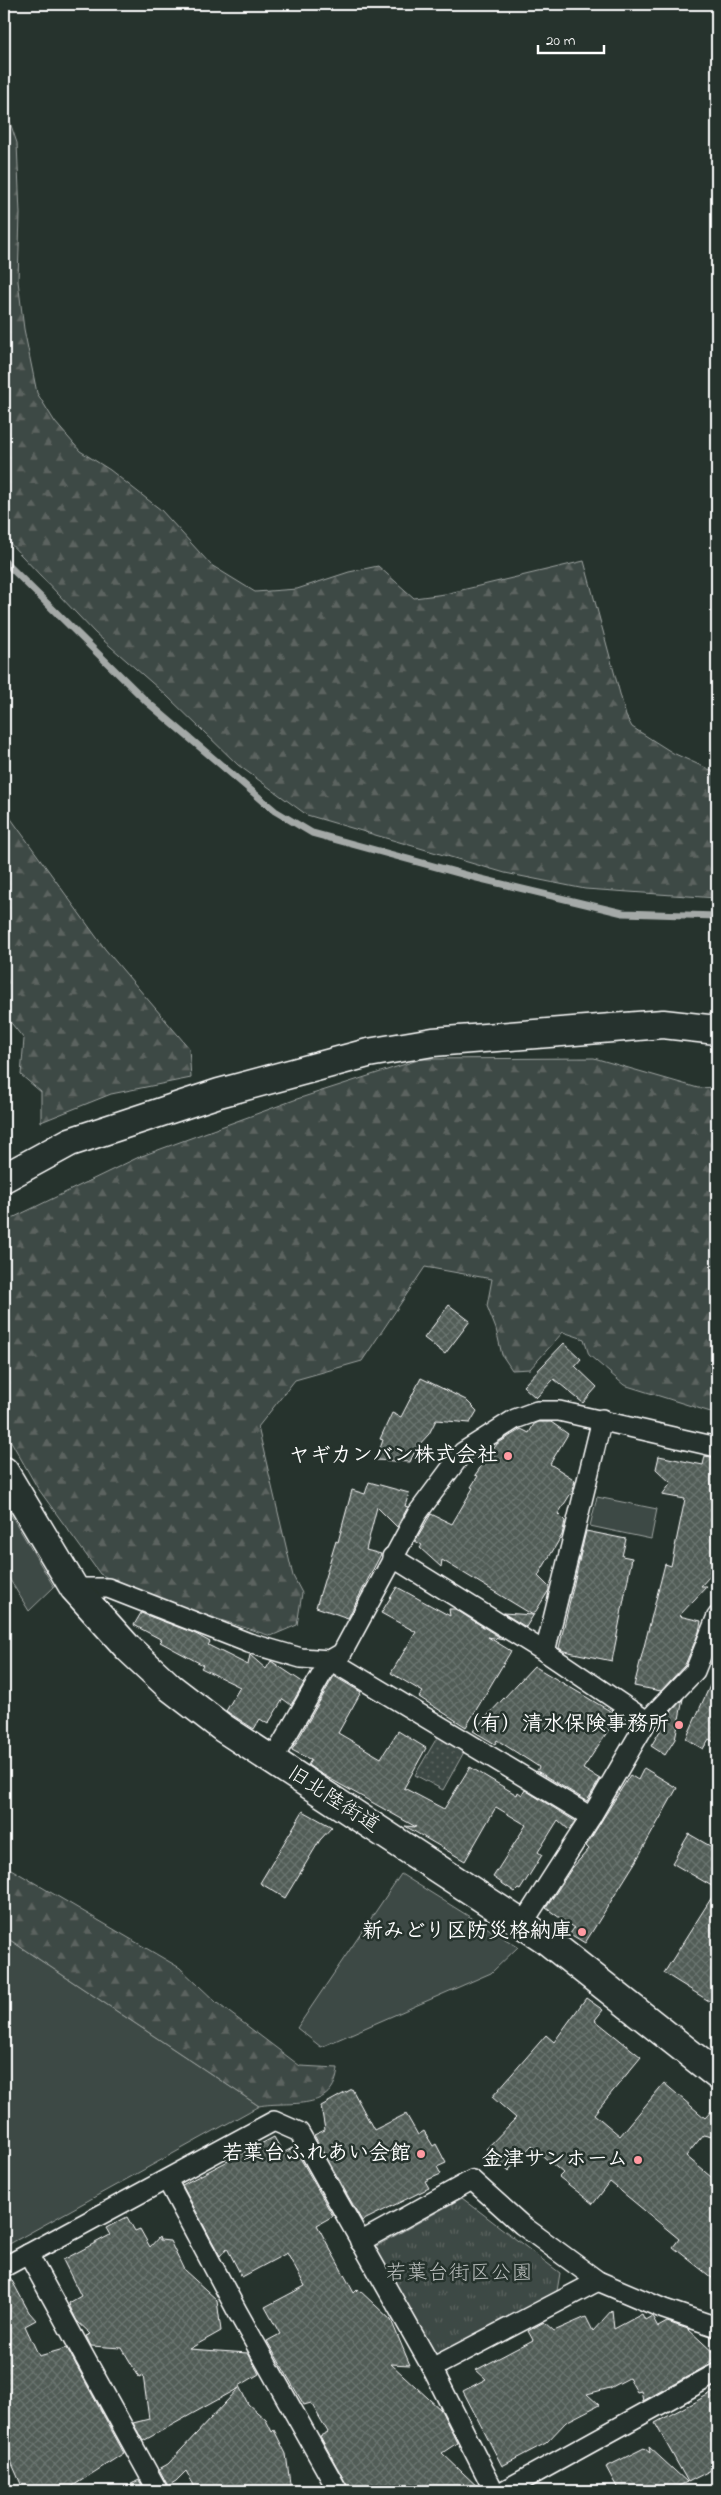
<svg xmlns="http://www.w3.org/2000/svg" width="721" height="2495" font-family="'Indie Flower','Klee One',sans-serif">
	<defs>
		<pattern id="forest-firs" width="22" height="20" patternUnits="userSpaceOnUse" patternTransform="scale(1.25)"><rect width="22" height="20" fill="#3e4944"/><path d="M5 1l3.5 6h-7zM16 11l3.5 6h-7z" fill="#5b6460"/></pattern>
		<pattern id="park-tufts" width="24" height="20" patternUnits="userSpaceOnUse" patternTransform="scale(1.25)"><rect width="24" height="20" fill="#3e4944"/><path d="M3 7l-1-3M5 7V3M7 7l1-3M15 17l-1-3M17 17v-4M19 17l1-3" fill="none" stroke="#5b6460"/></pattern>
		<pattern id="garden-dots" width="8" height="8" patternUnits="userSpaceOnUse" patternTransform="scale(1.25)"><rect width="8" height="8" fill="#3e4944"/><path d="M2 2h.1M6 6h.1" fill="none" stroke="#5b6460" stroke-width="1.8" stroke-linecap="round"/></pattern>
		<pattern id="building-cross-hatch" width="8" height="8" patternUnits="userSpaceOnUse" patternTransform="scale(1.25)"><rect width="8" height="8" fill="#515c57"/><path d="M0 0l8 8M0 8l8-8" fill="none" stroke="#6b7470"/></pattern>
	</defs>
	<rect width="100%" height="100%" fill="#26332d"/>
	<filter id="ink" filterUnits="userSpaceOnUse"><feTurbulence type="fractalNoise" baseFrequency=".02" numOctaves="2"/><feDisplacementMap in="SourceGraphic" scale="10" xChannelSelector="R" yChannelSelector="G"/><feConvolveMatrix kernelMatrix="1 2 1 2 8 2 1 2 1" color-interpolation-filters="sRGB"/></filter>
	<g filter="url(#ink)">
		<g fill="#3e4944" stroke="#9ea4a2">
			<path d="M597 1497 657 1509 651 1539 590 1526Z"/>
			<path d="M4 1503 54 1587 29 1611 4 1570Z"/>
			<path d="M401 1874 518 1947 491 1973 321 2047 297 2028Z"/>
			<path d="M4 1936 259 2106 4 2247Z"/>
		</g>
		<g fill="url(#forest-firs)" stroke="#9ea4a2">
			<path d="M4 105 17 143 20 214 18 281 24 329 37 393 55 422 80 451 110 470 161 510 211 565 255 592 297 589 349 572 378 566 414 598 445 594 584 561 626 716 632 727 673 753 717 773V898L585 889 505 873 307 815 238 765 167 696 95 633 4 537Z"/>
			<path d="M4 809 105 949 189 1048 191 1078 111 1094 41 1122V1092L21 1075 24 1039 4 1014Z"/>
			<path d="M594 1058 698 1088 717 1087V1414L624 1385 589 1355 584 1339 563 1332 530 1369 512 1370 502 1355 496 1329 487 1306 492 1279 425 1267 362 1361 295 1380 258 1427 293 1576 302 1593 297 1625 271 1636 145 1596 100 1574 37 1487 4 1429V1222L139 1157 297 1099 421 1059Z"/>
			<path d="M4 1865 180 1968 217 2003 300 2066 338 2068C334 2114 289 2100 259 2106L4 1936Z"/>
		</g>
		<path fill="url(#park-tufts)" stroke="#9ea4a2" d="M462 2198 560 2273 557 2291 435 2358 373 2248Z"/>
		<path fill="url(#garden-dots)" stroke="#9ea4a2" d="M438 1736 464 1752 443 1790 415 1775Z"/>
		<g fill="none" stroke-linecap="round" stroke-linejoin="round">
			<path stroke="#a4a9a7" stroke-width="7" d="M4 561 146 701 275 811 312 833 477 878 623 913 717 916"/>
		</g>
		<g fill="url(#building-cross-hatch)" stroke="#fff">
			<path d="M449 1305 470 1321 445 1354 424 1338Z"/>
			<path d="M564 1343 581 1359 575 1366 597 1387 583 1403 554 1379 536 1398 523 1386Z"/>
			<path d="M421 1378 466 1400 477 1411 470 1423 436 1420 429 1434 417 1447 410 1462 376 1460 383 1440 380 1439 392 1413 401 1417Z"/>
			<path d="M539 1422H551L568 1434 550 1464 575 1480 573 1490 558 1514 565 1521 562 1535 538 1576 549 1587V1590L526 1627 503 1613 533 1615 442 1560 441 1567 420 1548 422 1545 415 1541 431 1514 452 1524 473 1488 471 1487 478 1476 475 1475 497 1444 521 1429 529 1433 534 1424Z"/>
			<path d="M659 1456 703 1465 705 1456 717 1458V1568L701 1586H707L679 1616 701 1621 699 1632 685 1665 661 1691 634 1686 665 1564 671 1566 685 1499 662 1495 671 1483 656 1469Z"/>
			<path d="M369 1482 409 1493 405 1506 408 1507 397 1527 377 1507 366 1550 381 1554 348 1618 316 1607 336 1541 338 1542 352 1490 365 1494Z"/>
			<path d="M586 1531 626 1539 622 1556 632 1558 612 1661 564 1651 559 1648Z"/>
			<path d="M397 1587 450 1616 449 1609H455L504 1640 488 1637 511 1651 466 1727 419 1697 423 1692 391 1673 416 1632 381 1613Z"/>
			<path d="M141 1613 194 1633 210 1642 208 1645 248 1665 250 1655 266 1669 271 1661 304 1683 291 1705 283 1699 268 1724 260 1719 254 1729 226 1711 240 1687 201 1668 203 1665 160 1642 162 1640 134 1625Z"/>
			<path d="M534 1666 615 1714 611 1726 583 1769 600 1779 587 1801 537 1771 539 1767 497 1740 495 1744 473 1731Z"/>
			<path d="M717 1670V1744L709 1739 703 1749 686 1739Z"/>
			<path d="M334 1676 361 1692 338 1733 381 1758 398 1731 426 1748 404 1788 444 1809 470 1767 517 1795 518 1792 522 1795 525 1790 575 1821 569 1830 558 1820 538 1852 542 1855 520 1890 518 1889 515 1892 493 1877 526 1825 496 1807 465 1861 405 1826 416 1827 318 1772 308 1765 311 1760 292 1750Z"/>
			<path d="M683 1699 675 1739 665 1755 651 1746 660 1731 655 1729Z"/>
			<path d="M644 1768 677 1788 636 1861 585 1943 570 1934 574 1928 546 1908 572 1868 589 1849 586 1846 630 1775 638 1780Z"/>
			<path d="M303 1811 332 1827 320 1840 285 1898 260 1883Z"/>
			<path d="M689 1834 717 1850V2006L664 1973 717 1889 672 1863Z"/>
			<path d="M586 1998 603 2010 595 2020 641 2057 594 2114 620 2136 664 2083 705 2118 717 2105V2138L703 2135 686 2156 717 2182V2282L673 2247 679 2239 610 2182 593 2204 559 2177 563 2173 531 2146 508 2171 486 2149 516 2118 492 2097 546 2035 554 2042Z"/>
			<path d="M352 2089 374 2130 406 2114 418 2135 424 2131 433 2146 436 2144 446 2163 437 2167 441 2174 425 2181 429 2188 362 2221 314 2135 325 2130 321 2106Z"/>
			<path d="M274 2137 283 2153 294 2147 333 2216 317 2225 354 2293 358 2289 391 2320 410 2365 391 2364 441 2410 457 2443 442 2453 482 2491H350L320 2436 328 2432 311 2403 304 2405 267 2341 280 2334 265 2307 305 2286 287 2253 242 2277 227 2248 220 2256 182 2185Z"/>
			<path d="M127 2217 135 2231 140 2229 150 2247 159 2237 160 2240 170 2241 184 2270 217 2300 221 2331 189 2349 248 2353 259 2374 239 2386 248 2404 266 2420 272 2432 274 2430 286 2454 291 2491H197L186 2471 176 2481 168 2486 159 2469 168 2464 239 2388 143 2441 133 2423 149 2419 143 2375 139 2377 122 2348 91 2346 86 2336 91 2334 77 2321 70 2307 69 2303 81 2296 63 2260 110 2235 106 2228Z"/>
			<path d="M10 2277 29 2312 36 2320 25 2326 39 2356 67 2348 124 2453 65 2491H24L9 2457 4 2460V2278Z"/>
			<path d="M612 2310 614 2329 642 2314 645 2320 652 2316 658 2327 667 2322 688 2329 716 2355 705 2367 643 2401 641 2391 637 2392 629 2378 610 2388 587 2394 599 2405 566 2422 546 2443 502 2466 463 2391 486 2379 476 2370 533 2340 528 2331 544 2322 554 2331 586 2317 593 2331Z"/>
			<path d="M717 2390V2467L688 2482 655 2423Z"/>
			<path d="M649 2447 687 2482 669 2491H619L606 2467 644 2448 650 2453Z"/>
			<path d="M139 2480 145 2491H118Z"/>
		</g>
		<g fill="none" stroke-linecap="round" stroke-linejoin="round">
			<g stroke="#fff" stroke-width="22">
				<g id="street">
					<path d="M392 1557 545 1652 647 1721"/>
					<path d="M74 1588H108L249 1643 301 1658 330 1660 342 1653 417 1514 463 1452 515 1419 537 1411H559L717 1447"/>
					<path d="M545 1652 602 1419"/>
					<path d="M272 1761 330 1660 591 1817"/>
					<path d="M523 1923 591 1817 647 1721 695 1671 717 1616"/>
					<path d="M167 2180 237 2311 338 2491"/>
					<path d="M360 2242 472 2180 522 2225 598 2281 664 2309 717 2327"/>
					<path d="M28 2254 158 2491"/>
					<path d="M4 2267 274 2121 299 2132 432 2368 494 2491"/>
					<path d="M432 2368 598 2281"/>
					<path d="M503 2491 717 2373"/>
				</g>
			</g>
			<g stroke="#fff" stroke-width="31">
				<g id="secondary">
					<path d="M4 1178 70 1142 219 1093 368 1053 433 1042 663 1024 717 1030"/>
					<path d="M4 1471 74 1588 129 1649 171 1688 223 1728 545 1939 717 2075"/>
				</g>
			</g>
			<use href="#street" stroke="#26332d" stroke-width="19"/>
			<use href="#secondary" stroke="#26332d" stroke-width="28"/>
		</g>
	</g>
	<g fill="#ff9aa2" stroke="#26332d" stroke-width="2">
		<circle cx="508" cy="1456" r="5"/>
		<circle cx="679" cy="1725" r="5"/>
		<circle cx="582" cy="1932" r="5"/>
		<circle cx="421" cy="2154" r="5"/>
		<circle cx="638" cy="2160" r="5"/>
	</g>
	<g text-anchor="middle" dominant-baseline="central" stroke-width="5" stroke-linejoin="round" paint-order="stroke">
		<g font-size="21" font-weight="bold" fill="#fff" stroke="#26332d" text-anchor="end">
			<text x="498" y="1456">ヤギカンバン株式会社</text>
			<text x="669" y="1725">（有）清水保険事務所</text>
			<text x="572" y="1932">新みどり区防災格納庫</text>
			<text x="411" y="2154">若葉台ふれあい会館</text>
			<text x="628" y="2160">金津サンホーム</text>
		</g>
		<g font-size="21" fill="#fff" stroke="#26332d">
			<text transform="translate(333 1800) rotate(33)">旧北陸街道</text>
		</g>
		<g font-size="21" fill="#bbbfbe" stroke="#26332d">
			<text x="459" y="2274">若葉台街区公園</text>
		</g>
	</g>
	<rect width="721" height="2495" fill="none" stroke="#26332d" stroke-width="20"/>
	<rect x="10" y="10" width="701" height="2475" fill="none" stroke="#fff" stroke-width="2" filter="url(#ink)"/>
	<path d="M538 45v8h66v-8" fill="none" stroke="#ffffff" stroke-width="2.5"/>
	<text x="546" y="45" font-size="15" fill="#ffffff" stroke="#26332d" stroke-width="4" paint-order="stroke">20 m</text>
</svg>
